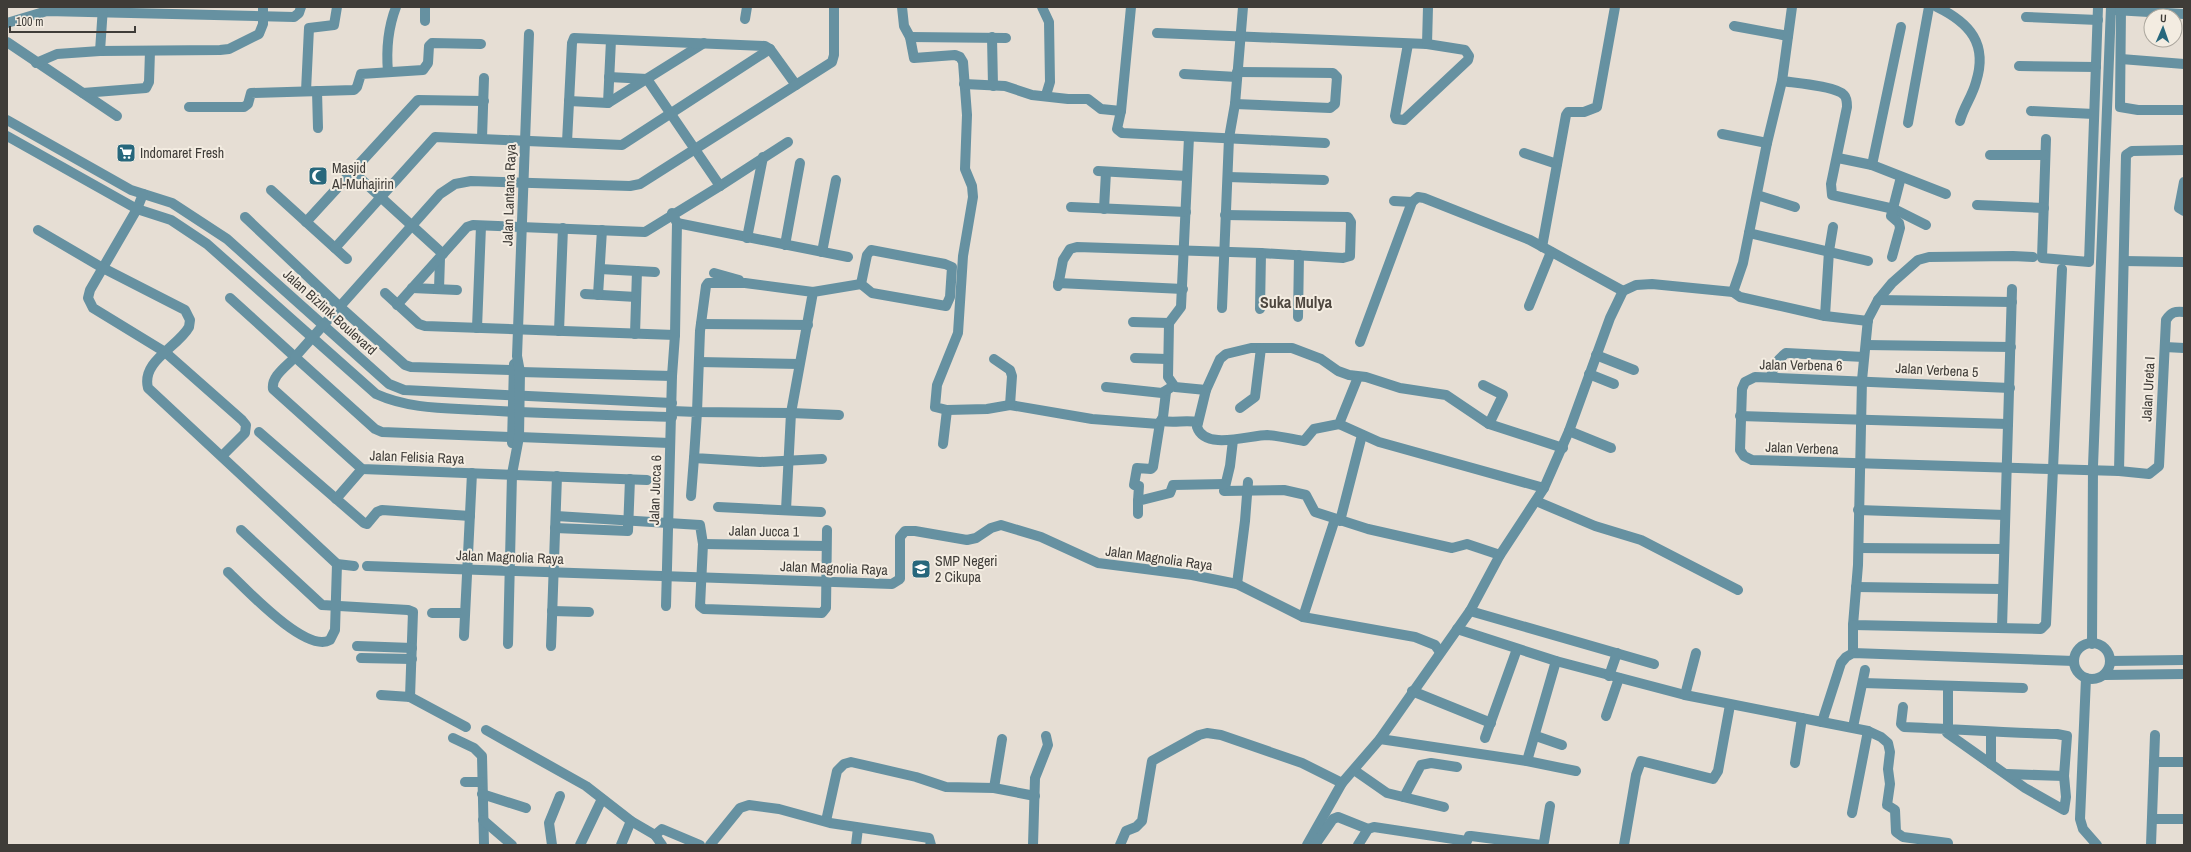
<svg xmlns="http://www.w3.org/2000/svg" width="2191" height="852" font-family="'Archivo Narrow',sans-serif">
	<rect width="100%" height="100%" fill="#e6ded4"/>
	<g fill="none" stroke-linecap="round" stroke-linejoin="round">
		<g stroke="#6691a1" stroke-width="10">
			<path d="M902 7 904 26 910 37 914 58 955 55 960 57 963 62 967 115 965 169 972 186 973 197 963 256 958 333 937 385 935 407 947 410 987 409 1010 405 1092 419 1159 424 1163 417 1166 392"/>
			<path d="M1042 7 1049 22 1050 82 1046 95"/>
			<path d="M1937 7C1970 23 1988 44 1976 82 1972 97 1964 106 1960 121"/>
			<path d="M2121 7 2120 107 2138 110H2184"/>
			<path d="M2114 10 2184 14"/>
			<path d="M2026 17 2098 20"/>
			<path d="M745 19 747 7"/>
			<path d="M425 21V7"/>
			<path d="M7 23 47 11 294 17 299 13 301 7"/>
			<path d="M1734 26 1788 36"/>
			<path d="M1157 33 1427 44 1465 50 1469 56 1468 60 1404 120 1396 119 1395 116 1408 44"/>
			<path d="M910 37 1006 38"/>
			<path d="M992 37 993 86"/>
			<path d="M7 42 117 116"/>
			<path d="M1427 44 1428 7"/>
			<path d="M100 51 103 7"/>
			<path d="M2121 59 2184 64"/>
			<path d="M36 63 57 54 100 51 220 50 229 49 259 34 263 24V7"/>
			<path d="M2019 66 2096 67"/>
			<path d="M388 72C386 49 388 28 396 7"/>
			<path d="M1184 74 1237 77"/>
			<path d="M609 77 647 79 720 186"/>
			<path d="M1782 81C1795 83 1836 86 1844 95 1847 98 1847 103 1847 107L1831 184 1832 195 1894 209 1926 225"/>
			<path d="M964 84 1005 86 1032 95 1068 99H1088L1101 109 1121 111 1117 129 1122 133 1325 143"/>
			<path d="M306 91 309 28 334 25 337 7"/>
			<path d="M317 91 318 128"/>
			<path d="M83 93 146 88 149 82 150 51"/>
			<path d="M569 101 608 103 704 43"/>
			<path d="M608 103 611 40"/>
			<path d="M1235 104 1330 108 1335 104 1337 77 1333 73 1237 72"/>
			<path d="M189 107H244L248 104 251 93 354 90 357 87 361 74 423 70 428 63 429 46 432 43 481 44"/>
			<path d="M1121 111 1131 7"/>
			<path d="M2031 111 2094 114"/>
			<path d="M7 120 131 190 172 203 227 239 389 384 404 390 672 403"/>
			<path d="M1908 123 1929 7"/>
			<path d="M1722 134 1767 143"/>
			<path d="M7 136 137 209 171 220 207 244 376 394C409 409 445 408 480 410 544 414 608 415 672 417"/>
			<path d="M1189 137 1181 307 1169 323 1168 377 1175 387 1206 390 1220 359 1226 354 1251 348H1292L1321 359 1338 371 1349 375 1366 377 1400 388 1446 395 1489 424 1563 448"/>
			<path d="M482 138 484 78"/>
			<path d="M2046 139 2042 258 2089 262 2098 7"/>
			<path d="M567 142 572 43 574 38 765 46 770 49 796 85"/>
			<path d="M1524 153 1557 164"/>
			<path d="M1990 155H2045"/>
			<path d="M1838 158 1872 165 1946 194"/>
			<path d="M1872 165 1901 27"/>
			<path d="M352 171 443 254"/>
			<path d="M1098 171 1187 176"/>
			<path d="M1228 177 1324 180"/>
			<path d="M2184 182 2179 208 2184 211"/>
			<path d="M271 190 347 259"/>
			<path d="M143 194 137 209 90 290 88 298 93 308 165 352 242 420 246 425 245 433 222 456"/>
			<path d="M1757 195 1795 207"/>
			<path d="M1394 201 1412 202"/>
			<path d="M1977 205 2044 208"/>
			<path d="M1071 207 1186 212"/>
			<path d="M1104 209 1106 172"/>
			<path d="M245 217 339 306 405 365 411 367 513 370"/>
			<path d="M306 222 418 100 484 101"/>
			<path d="M677 223 848 257"/>
			<path d="M38 230 101 267 185 310 190 320 189 327C178 347 141 361 148 388L337 564 354 566"/>
			<path d="M1749 233 1868 261"/>
			<path d="M747 238 763 157"/>
			<path d="M785 245 800 163"/>
			<path d="M1542 247 1566 115 1568 112H1584L1597 107 1615 7"/>
			<path d="M335 248 435 137 622 145 770 49"/>
			<path d="M871 250 945 264 952 267 950 297 946 306 872 293 861 284 867 255Z"/>
			<path d="M822 252 836 180"/>
			<path d="M1892 257 1900 228 1899 223 1891 216 1901 177"/>
			<path d="M2033 257 2013 256 1929 257 1918 260 1892 283 1878 300 1868 319 1862 380 1858 565 1853 625 2041 629 2046 624 2062 269"/>
			<path d="M2124 261 2184 262"/>
			<path d="M600 269 655 272"/>
			<path d="M714 273 739 280"/>
			<path d="M1058 283 1183 289"/>
			<path d="M1058 286 1063 260 1070 249 1077 247 1261 253 1343 258 1350 256 1351 222 1348 217 1225 215"/>
			<path d="M412 288 457 290"/>
			<path d="M439 289 440 258"/>
			<path d="M813 292 745 283H708L706 286 700 331 697 412 791 413 813 292 861 284"/>
			<path d="M1733 292 1740 297 1825 316 1868 321"/>
			<path d="M385 293 419 324 425 326 675 335"/>
			<path d="M585 294 636 297"/>
			<path d="M598 295 602 230"/>
			<path d="M230 298 295 357C287 366 271 376 273 389L362 469 647 480"/>
			<path d="M1878 300 2012 302"/>
			<path d="M397 305 467 227 473 225 645 232 720 186 788 142"/>
			<path d="M1529 306 1551 252"/>
			<path d="M1222 308 1229 138 1235 104 1243 7"/>
			<path d="M1260 309 1261 253"/>
			<path d="M1825 316 1829 251 1833 227"/>
			<path d="M1298 317 1299 255"/>
			<path d="M1133 322 1169 323"/>
			<path d="M701 324 808 325"/>
			<path d="M477 328 481 226"/>
			<path d="M559 331 563 228"/>
			<path d="M635 334 637 271"/>
			<path d="M1360 342 1412 202 1418 197 1424 198 1530 240 1623 291"/>
			<path d="M1866 345 2011 347"/>
			<path d="M2165 347 2184 348"/>
			<path d="M1596 355 1634 370"/>
			<path d="M1135 358 1167 359"/>
			<path d="M994 359 1010 370 1012 376 1010 405"/>
			<path d="M699 362 799 364"/>
			<path d="M520 372 672 376 675 335 677 223 672 213"/>
			<path d="M1589 374 1614 384"/>
			<path d="M1771 376C1774 365 1777 360 1786 353L1864 357"/>
			<path d="M1483 385 1503 395 1489 424"/>
			<path d="M1106 387 1162 393 1170 388"/>
			<path d="M2010 388 1755 377 1745 382 1742 389 1740 450 1744 456 1752 460 2119 471 2149 474 2159 466 2166 320C2171 312 2175 311 2184 312"/>
			<path d="M1206 390 1197 427C1205 451 1250 435 1267 435 1279 436 1292 439 1304 441L1314 429 1339 424 1358 377"/>
			<path d="M1240 408 1255 397 1261 348"/>
			<path d="M672 411 697 412 694 458 760 462 822 459"/>
			<path d="M1740 416 2008 424"/>
			<path d="M1162 421C1175 423 1185 420 1198 422"/>
			<path d="M1339 424 1379 442 1544 488"/>
			<path d="M1569 431 1611 448"/>
			<path d="M259 432 364 523 367 524 377 512 382 510 470 516"/>
			<path d="M512 437 382 432 375 429 295 357 440 194 455 184 471 181 630 186 640 184 832 62 834 55V7"/>
			<path d="M519 437 670 443"/>
			<path d="M1233 440 1230 466 1224 491 1284 490 1306 495 1315 512 1368 529 1452 548 1467 544 1500 555"/>
			<path d="M512 443 514 364"/>
			<path d="M943 444 947 410"/>
			<path d="M2119 471 2126 155 2132 151 2184 150"/>
			<path d="M691 496 694 458"/>
			<path d="M336 499 362 469"/>
			<path d="M1138 501 1139 486 1134 485 1137 468 1151 469 1153 467 1160 423"/>
			<path d="M1536 501 1595 526 1641 540 1738 590"/>
			<path d="M718 507 821 512"/>
			<path d="M786 510 791 413 839 415"/>
			<path d="M1858 510 2005 515"/>
			<path d="M1138 514V501L1170 493 1173 485 1225 484"/>
			<path d="M556 516 700 525 703 544 700 606 704 609 822 613 826 608 827 530"/>
			<path d="M1340 521 1362 435"/>
			<path d="M555 528 628 531 630 479"/>
			<path d="M241 530 322 605 408 610 413 612 410 697"/>
			<path d="M703 544 826 546"/>
			<path d="M1859 548 2004 549"/>
			<path d="M367 566 892 584 900 579V537L905 531H915L967 540 976 538 991 528 1001 525 1041 537 1098 563 1192 575 1237 584 1303 617 1415 637 1435 645 1440 652"/>
			<path d="M228 572C245 588 306 654 330 640L335 630 337 564"/>
			<path d="M1237 584 1245 521 1248 482"/>
			<path d="M1856 587 2002 589"/>
			<path d="M666 606 672 376"/>
			<path d="M552 611 589 612"/>
			<path d="M1470 611 1654 664"/>
			<path d="M432 613H465"/>
			<path d="M1303 617 1335 519"/>
			<path d="M1853 625V653"/>
			<path d="M2002 628 2012 289"/>
			<path d="M1457 629 1556 661 1685 695 1822 722 1841 663 1846 657 1853 653 2074 661"/>
			<path d="M464 636 472 473"/>
			<circle cx="2092" cy="661" r="18"/>
			<path d="M508 644 512 474 519 437 520 372 517 356 529 34"/>
			<path d="M2092 644 2093 466 2111 7"/>
			<path d="M357 646 412 648"/>
			<path d="M551 646 557 476"/>
			<path d="M361 658 412 659"/>
			<path d="M2110 661 2184 660"/>
			<path d="M2104 675 2184 674"/>
			<path d="M1609 676 1617 653"/>
			<path d="M2086 678 2080 819 2083 829 2097 845"/>
			<path d="M1863 683 2023 688"/>
			<path d="M1412 691 1491 723"/>
			<path d="M381 695 410 697 466 727"/>
			<path d="M1685 695 1696 653"/>
			<path d="M1903 707 1901 724 1904 727C1955 729 2006 733 2057 734L2067 736 2064 776 2066 797 2064 810 2025 788 1947 733 1948 728V686"/>
			<path d="M1606 716 1619 678"/>
			<path d="M1822 722 1868 731 1881 737 1888 743 1890 752 1888 769 1890 784 1887 805 1895 810 1896 832 1903 837 1948 843"/>
			<path d="M1853 727 1865 670"/>
			<path d="M486 730 586 786 631 821 655 835 662 845"/>
			<path d="M1536 736 1562 745"/>
			<path d="M453 738 474 748 482 756 484 845"/>
			<path d="M1485 738 1517 649"/>
			<path d="M1380 739 1527 761 1576 771"/>
			<path d="M1527 761 1556 661"/>
			<path d="M2154 762H2184"/>
			<path d="M1795 763 1802 718"/>
			<path d="M1991 764V732"/>
			<path d="M1354 770 1387 793 1444 807"/>
			<path d="M2007 774 2064 776"/>
			<path d="M465 782H482"/>
			<path d="M994 788 1002 739"/>
			<path d="M482 794 526 808"/>
			<path d="M1404 797 1421 765 1431 763 1457 767"/>
			<path d="M1852 813 1868 731"/>
			<path d="M2152 819H2184"/>
			<path d="M483 820 512 845"/>
			<path d="M826 821 837 771 844 764 851 762 916 777 946 787 994 788 1035 796"/>
			<path d="M655 835 662 829 700 845"/>
			<path d="M552 845 549 823 560 796"/>
			<path d="M580 845 602 799"/>
			<path d="M621 845 631 821"/>
			<path d="M710 845 740 808 749 805 779 809 830 823 929 838 931 845"/>
			<path d="M856 845 858 828"/>
			<path d="M1033 845 1035 778 1048 745 1046 736"/>
			<path d="M1120 845 1126 831 1136 827 1142 821 1152 761 1199 735 1207 733 1221 735 1302 763 1342 783"/>
			<path d="M1307 845 1342 783 1380 739 1470 611 1500 555 1544 488 1569 431 1610 318 1623 291 1636 285 1652 284 1733 292 1743 263 1767 143 1782 81 1792 7"/>
			<path d="M1315 845 1333 819 1338 817 1368 829"/>
			<path d="M1358 845 1368 829 1374 827 1467 841 1469 836H1471L1541 845"/>
			<path d="M1541 845 1544 842 1550 806"/>
			<path d="M1624 845 1636 775 1641 761 1713 779 1718 771 1730 705"/>
			<path d="M2151 845 2155 735"/>
		</g>
	</g>
	<defs>
		<g id="supermarket-square" transform="scale(1)"><rect x="-9" y="-9" width="18" height="18" rx="4" fill="#27677c" stroke="#f3ece1"/><path d="M-6-5.5h2.5l.6 2H6L4.5 2H-2.5L-4.4-4H-6ZM-1.5 3.2a1.3 1.3 0 1 0 .1 0ZM3 3.2a1.3 1.3 0 1 0 .1 0Z" fill="#fff"/></g>
		<g id="mosque-square" transform="scale(1)"><rect x="-9" y="-9" width="18" height="18" rx="4" fill="#27677c" stroke="#f3ece1"/><path d="M3.5-4.9A6 6 0 1 0 3.5 4.9A5 5 0 1 1 3.5-4.9Z" fill="#fff"/></g>
		<g id="school-square" transform="scale(1)"><rect x="-9" y="-9" width="18" height="18" rx="4" fill="#27677c" stroke="#f3ece1"/><path d="M0-5L7-2L0 1L-7-2ZM-4 1L0 2.5L4 1V4Q0 6-4 4Z" fill="#fff"/></g>
	</defs>
	<g fill-rule="evenodd">
		<use href="#supermarket-square" x="126" y="153"/>
		<use href="#mosque-square" x="318" y="176"/>
		<use href="#school-square" x="921" y="569"/>
	</g>
	<g text-anchor="middle" dominant-baseline="central" stroke-width="4" stroke-linejoin="round" paint-order="stroke">
		<g font-size="14" fill="#3f3c38" stroke="#f3ece1" text-anchor="start">
			<text x="140" y="153">Indomaret Fresh</text>
			<text x="332" y="168">Masjid<tspan x="332" dy="16">Al-Muhajirin</tspan></text>
			<text x="935" y="561">SMP Negeri<tspan x="935" dy="16">2 Cikupa</tspan></text>
		</g>
		<g font-size="14" fill="#3f3c38" stroke="#f3ece1">
			<text transform="translate(509 195) rotate(-88)">Jalan Lantana Raya</text>
			<text transform="translate(330 312) rotate(42)">Jalan Bizlink Boulevard</text>
			<text transform="translate(1801 365) rotate(1)">Jalan Verbena 6</text>
			<text transform="translate(1937 370) rotate(3)">Jalan Verbena 5</text>
			<text transform="translate(2148 389) rotate(-87)">Jalan Ureta I</text>
			<text transform="translate(1802 448) rotate(2)">Jalan Verbena</text>
			<text transform="translate(417 457) rotate(2)">Jalan Felisia Raya</text>
			<text transform="translate(655 490) rotate(-88)">Jalan Jucca 6</text>
			<text transform="translate(764 531) rotate(1)">Jalan Jucca 1</text>
			<text transform="translate(510 557) rotate(2)">Jalan Magnolia Raya</text>
			<text transform="translate(1159 558) rotate(8)">Jalan Magnolia Raya</text>
			<text transform="translate(834 568) rotate(2)">Jalan Magnolia Raya</text>
		</g>
		<g font-size="16" font-weight="bold" fill="#4e473f" stroke="#f3ece1">
			<text x="1296" y="302">Suka Mulya</text>
		</g>
	</g>
	<rect width="2191" height="852" fill="none" stroke="#3f3c38" stroke-width="16"/>
	<g transform="translate(2163 28) rotate(2)"><circle r="19" fill="#f3ece1" stroke="#aba69d"/>
	<path d="M0-3L7 15L0 10L-7 15Z" fill="#27677c"/>
	<text y="-6" font-size="11" font-weight="bold" text-anchor="middle" fill="#3f3c38">U</text>
	</g>
	<path d="M10 26v6h125v-6" fill="none" stroke="#3f3c38" stroke-width="2"/>
	<text x="16" y="26" font-size="12" fill="#3f3c38" stroke="#f3ece1" stroke-width="3" paint-order="stroke">100 m</text>
</svg>
